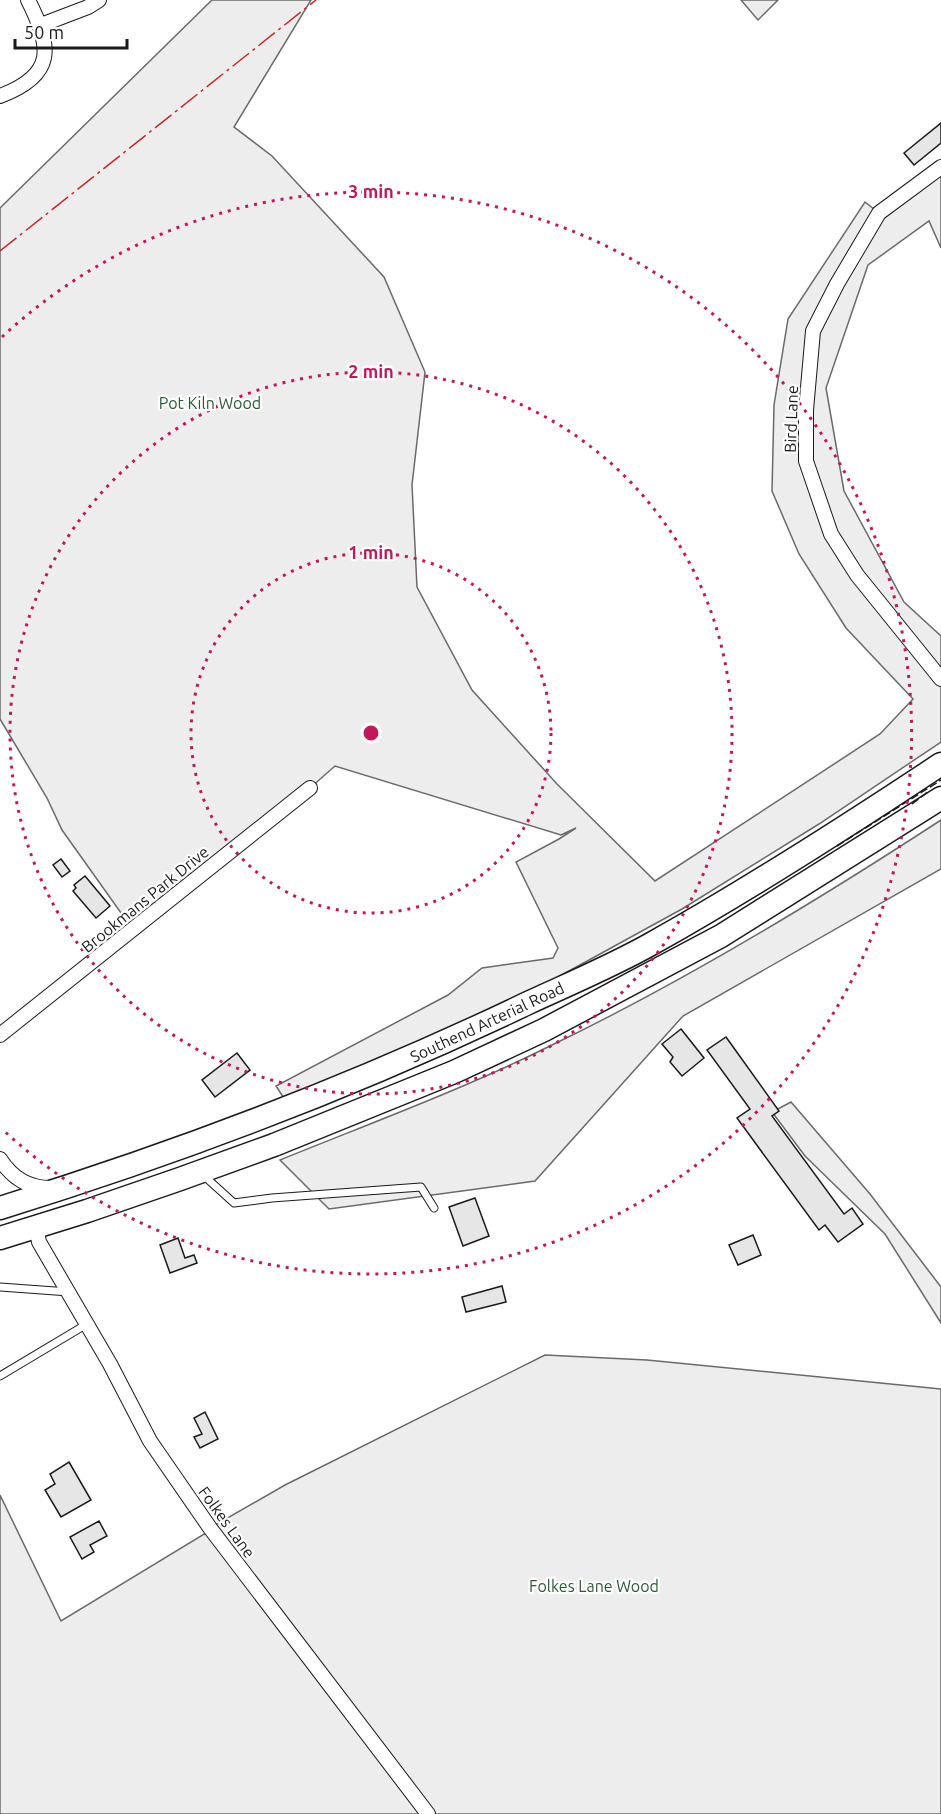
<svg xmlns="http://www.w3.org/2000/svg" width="941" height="1814" font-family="Ubuntu,sans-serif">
	<rect width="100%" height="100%" fill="#fff"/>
	<g fill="#ededed" stroke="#6a6a6a" stroke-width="1.5">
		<path d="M212 0H311L234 127 272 156 384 277 425 372 412 485 417 587 472 690 557 784 655 881 880 734 913 699 846 628 799 554 772 491 774 405 788 319 865 202 879 213 941 163V248L929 221 868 265 826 388 844 491 904 602 941 636V742L819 824 682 909 518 999 287 1103 276 1086 448 995 482 968 553 958 558 948 516 862 559 839 576 828 561 835 335 766 310 788 131 927 62 830 47 798 0 719V208Z"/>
		<path d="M741 0H778L758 20Z"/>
		<path d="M941 820V869L683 1016 535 1181 329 1209 280 1160C371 1123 464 1089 552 1045 685 981 817 901 941 820Z"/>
		<path d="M791 1102 870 1194 941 1287V1323L885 1234 805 1156 772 1112Z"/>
		<path d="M545 1355 647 1360 941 1389V1814H0V1495L61 1621 211 1530 210 1528 285 1485Z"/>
	</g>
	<g fill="#e6e6e6" stroke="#1a1a1a" stroke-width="1.5">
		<path d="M941 123V143L914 165 904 153Z"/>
		<path d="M61 859 70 871 62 877 53 865Z"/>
		<path d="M85 876 110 906 96 918 73 891 76 888 74 885Z"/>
		<path d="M681 1029 704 1058 682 1076 670 1062 673 1057 662 1044Z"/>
		<path d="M726 1037 779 1111 772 1116 844 1214 852 1208 863 1224 838 1242 825 1225 819 1230 737 1118 750 1109 707 1050Z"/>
		<path d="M237 1053 250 1070 215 1097 202 1080Z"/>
		<path d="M475 1198 489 1236 463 1246 449 1207Z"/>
		<path d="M753 1235 761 1255 738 1265 729 1245Z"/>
		<path d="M178 1238 185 1258 194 1255 197 1263 170 1273 160 1245Z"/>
		<path d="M502 1286 506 1302 466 1312 462 1297Z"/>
		<path d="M205 1412 218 1439 200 1448 194 1437 202 1434 194 1418Z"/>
		<path d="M69 1462 91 1500 61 1517 45 1490 55 1484 50 1474Z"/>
		<path d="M99 1521 107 1536 90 1545 94 1552 82 1559 70 1537Z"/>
	</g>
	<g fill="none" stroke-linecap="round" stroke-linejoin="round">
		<g stroke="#1a1a1a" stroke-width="9">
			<g id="service">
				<path d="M202 1174 234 1203 272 1198 421 1187 434 1208"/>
				<path d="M0 1287 69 1292"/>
				<path d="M0 1376 87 1324"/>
			</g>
		</g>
		<g stroke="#1a1a1a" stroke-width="16">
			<g id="minor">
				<path d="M41 25 88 7 99 0"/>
				<path d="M0 96C56 75 52 47 28 0"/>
				<path d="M941 167 879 213 837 284 813 331 806 410V461L831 534 857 575 941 679"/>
				<path d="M0 1035 310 788"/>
				<path d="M0 1159C12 1178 28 1188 50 1188"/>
				<path d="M36 1227 39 1242 110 1364 150 1441 210 1528 428 1814"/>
			</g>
		</g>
		<g stroke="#1a1a1a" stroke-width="25">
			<g id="trunk">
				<path d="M0 1208C181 1152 357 1085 528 1003 569 984 612 966 651 944 750 889 846 827 941 764"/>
				<path d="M0 1238 87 1211 180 1179 274 1145 454 1072 544 1030 721 936 941 798"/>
			</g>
		</g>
		<use href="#service" stroke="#fff" stroke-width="7"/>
		<use href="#minor" stroke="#fff" stroke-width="14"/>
		<use href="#trunk" stroke="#fff" stroke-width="22"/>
		<g stroke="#1a1a1a" stroke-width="1.5" stroke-dasharray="8 3" stroke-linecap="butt">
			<path d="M912 804 929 791"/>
			<path d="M837 846 941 780"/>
		</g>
		<path stroke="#c62828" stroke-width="1.5" stroke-dasharray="21 4.5 3 4.5" stroke-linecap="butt" d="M0 251 316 0"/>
	</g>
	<g fill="none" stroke="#c2185b" stroke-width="3" stroke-dasharray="3 6">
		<circle cx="371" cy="733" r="180"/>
		<circle cx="371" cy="733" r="361"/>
		<path d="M2 337A541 541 0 1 1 2 1129"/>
	</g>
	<g text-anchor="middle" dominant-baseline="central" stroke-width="4.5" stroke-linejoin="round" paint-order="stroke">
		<g font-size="16" fill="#2b5a34" stroke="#fff">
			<text x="210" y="403">Pot Kiln Wood</text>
			<text x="594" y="1586">Folkes Lane Wood</text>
		</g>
		<g font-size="16" fill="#1a1a1a" stroke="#fff">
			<text transform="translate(791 419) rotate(-88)">Bird Lane</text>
			<text transform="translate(145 899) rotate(-39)">Brookmans Park Drive</text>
			<text transform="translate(487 1022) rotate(-25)">Southend Arterial Road</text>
			<text transform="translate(227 1522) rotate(54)">Folkes Lane</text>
		</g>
	</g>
	<circle cx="371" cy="733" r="9" fill="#c2185b" stroke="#fff" stroke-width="3"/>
	<g font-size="18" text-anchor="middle" font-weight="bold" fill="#c2185b" stroke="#fff" stroke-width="4.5" stroke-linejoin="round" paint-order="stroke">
		<text x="371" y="198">3 min</text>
		<text x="371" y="378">2 min</text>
		<text x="371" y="559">1 min</text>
	</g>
	<path d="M15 39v9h112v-9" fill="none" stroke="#1a1a1a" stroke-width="3"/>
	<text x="24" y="39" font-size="18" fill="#1a1a1a" stroke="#ffffff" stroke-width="4.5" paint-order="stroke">50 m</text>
</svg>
